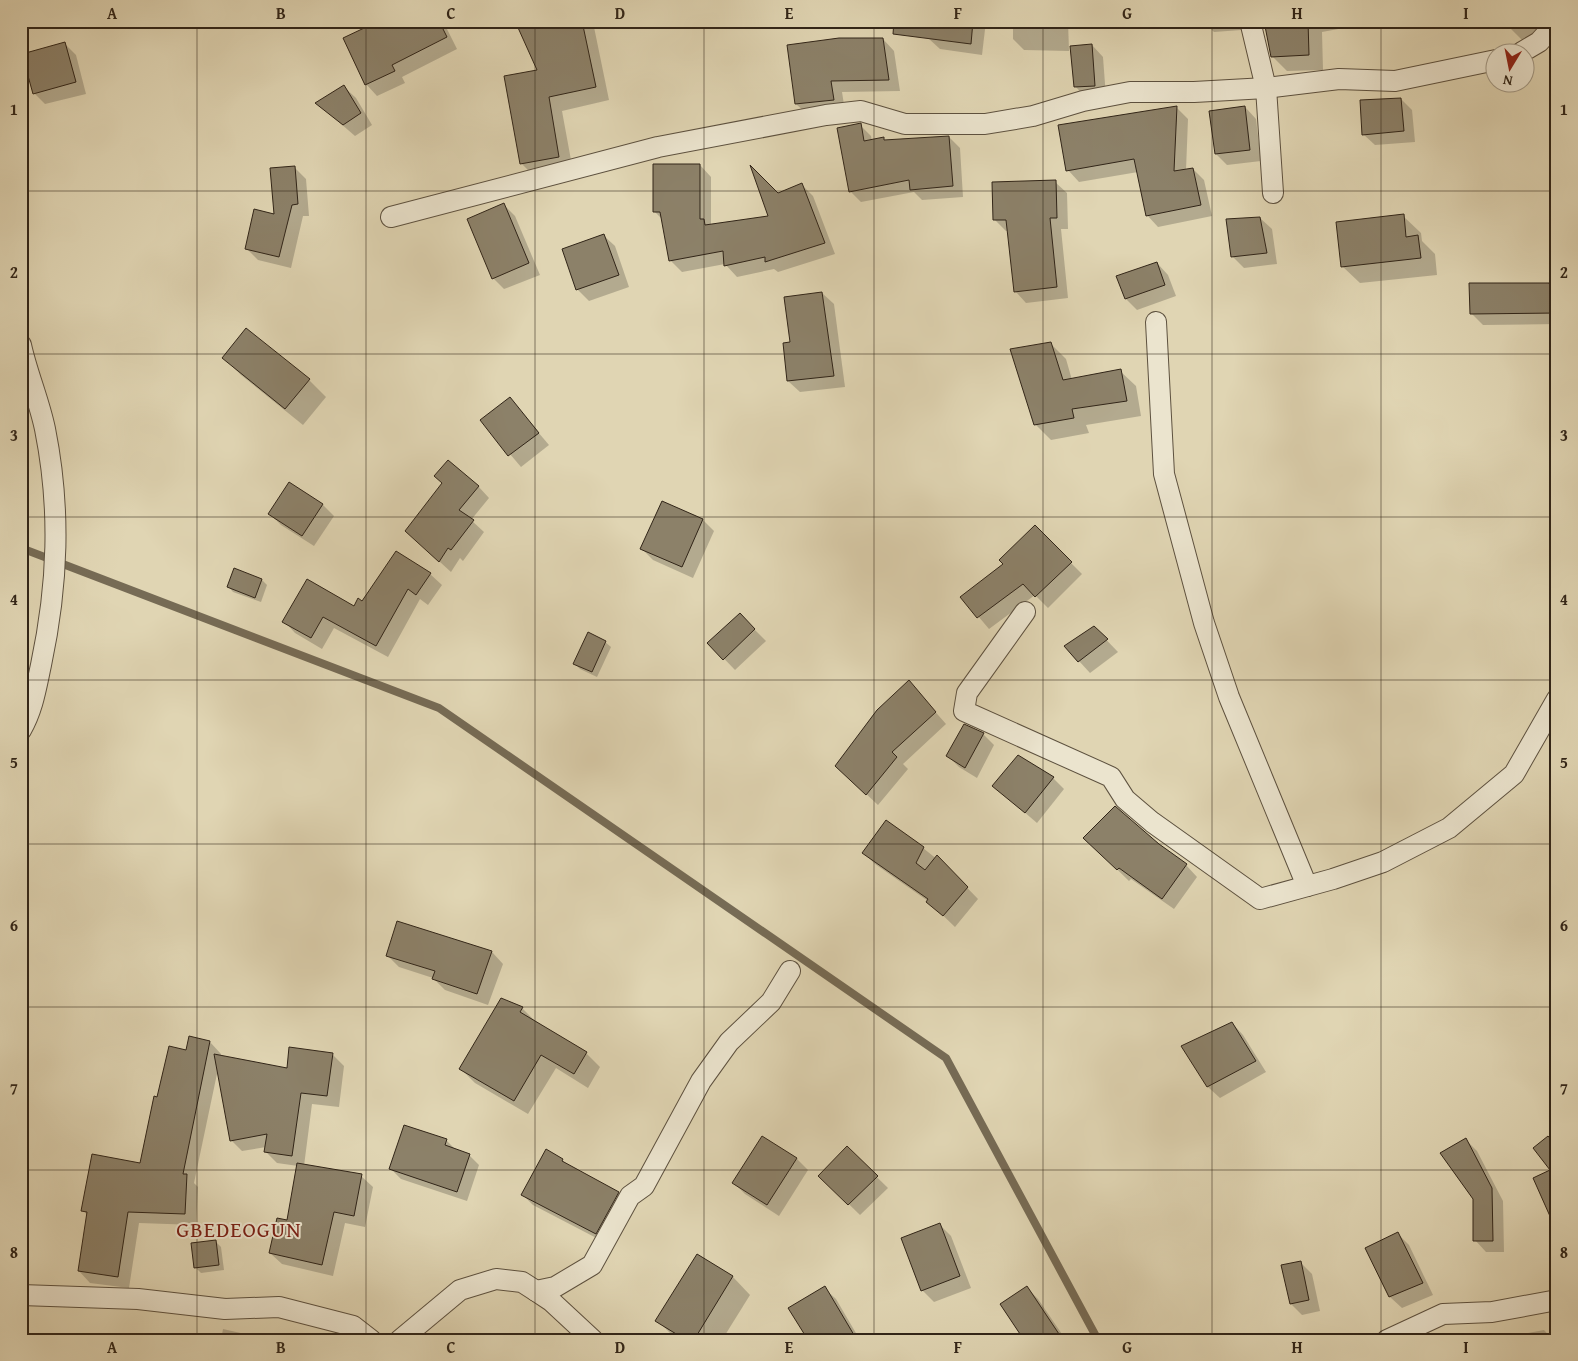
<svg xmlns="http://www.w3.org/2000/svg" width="1578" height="1361" font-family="'Gentium Book Plus',serif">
	<rect width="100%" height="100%" fill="#e0d5b3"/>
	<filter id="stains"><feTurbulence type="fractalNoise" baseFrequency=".004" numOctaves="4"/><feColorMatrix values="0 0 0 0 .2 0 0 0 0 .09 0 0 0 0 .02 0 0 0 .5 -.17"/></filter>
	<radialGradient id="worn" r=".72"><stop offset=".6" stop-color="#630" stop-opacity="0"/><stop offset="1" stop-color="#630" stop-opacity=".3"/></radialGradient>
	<g fill="#0003">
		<path d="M382 21H443L457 49 402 77 405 83 377 96 366 84Z"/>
		<path d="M516 21H591L594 27 609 100 562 111 573 171 535 177 521 163 539 71Z"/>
		<path d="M930 21H986L982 55 940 49 928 38Z"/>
		<path d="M1013 21H1068L1069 51 1024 50 1013 39Z"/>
		<path d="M1197 21H1371V23L1322 32 1323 70 1287 71 1272 56 1266 24 1255 29 1214 32 1207 25H1201Z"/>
		<path d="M1511 21H1554L1553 33 1522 40 1511 29Z"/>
		<path d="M883 39 894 51 900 91 842 92 845 111 808 115 796 104 788 46Z"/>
		<path d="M65 44 76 55 86 94 45 104 34 93Z"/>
		<path d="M1092 45 1103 57 1106 97 1086 98 1075 86Z"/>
		<path d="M344 87 356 98 372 125 355 136 317 103Z"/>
		<path d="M1401 99 1412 110 1415 142 1375 145 1363 134Z"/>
		<path d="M1176 107 1188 119 1186 170 1193 169 1204 180 1212 216 1158 227 1147 215 1138 172 1079 182 1068 170Z"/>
		<path d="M1245 107 1256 119 1261 161 1227 165 1216 154Z"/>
		<path d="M860 125 871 136 872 141 949 137 960 148 963 197 922 200 914 192 861 202 850 191Z"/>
		<path d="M700 165 711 177V226L770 217 777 194 802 185 813 196 835 254 778 272 774 269 737 277 725 264 682 272 670 260 663 220 654 211Z"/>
		<path d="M294 167 306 179 309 216H303L291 268 258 260 246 248 275 215Z"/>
		<path d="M1055 182 1067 193 1068 229H1061L1068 298 1026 303 1015 291 1009 231H1006L994 219Z"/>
		<path d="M504 205 515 216 540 275 504 289 493 278Z"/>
		<path d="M1403 216 1421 233 1422 241 1435 254 1437 275 1360 283 1342 266Z"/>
		<path d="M1260 218 1272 229 1277 264 1244 268 1233 257Z"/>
		<path d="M603 235 615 246 629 287 589 301 578 290 564 249Z"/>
		<path d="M1157 263 1168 275 1176 296 1137 310 1126 299Z"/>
		<path d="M1548 284 1557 293V324L1483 325 1471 313Z"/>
		<path d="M822 293 834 304 845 387 800 392 788 381 791 343Z"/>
		<path d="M1050 343 1066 359 1072 380 1120 371 1136 386 1141 416 1086 425 1089 433 1051 440 1035 424Z"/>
		<path d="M224 358 309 380 326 397 303 425 241 375Z"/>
		<path d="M510 399 549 445 521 467 482 421Z"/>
		<path d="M478 486 489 498 471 520 484 532 463 561 460 558 451 572 418 542Z"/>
		<path d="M323 505 334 516 314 546 281 525 270 514Z"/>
		<path d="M703 520 714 531 693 578 653 560 642 549Z"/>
		<path d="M1035 527 1082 574 1048 608 1035 595 989 629 962 597 1005 564Z"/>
		<path d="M234 570 262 580 267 585 261 602 233 592 228 586Z"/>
		<path d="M430 574 442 585 428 605 420 599 388 657 334 628 322 649 295 633 284 621 354 607Z"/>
		<path d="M751 626 766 641 735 670 709 643Z"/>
		<path d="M1094 627 1118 652 1090 673 1079 661Z"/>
		<path d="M605 642 611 647 597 677 580 669 575 664Z"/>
		<path d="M909 682 946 724 903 764 908 769 878 805 848 777Z"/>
		<path d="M983 734 994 745 977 778 959 767 948 756Z"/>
		<path d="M1053 778 1064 789 1037 823 994 786Z"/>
		<path d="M1085 838 1159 845 1186 865 1197 877 1174 909 1131 879 1129 881Z"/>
		<path d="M923 848 948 868 978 899 955 927 928 901 875 864 864 853Z"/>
		<path d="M398 922 492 952 503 964 488 1005 445 990 433 978 399 967 387 955Z"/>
		<path d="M522 1008 536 1022 586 1053 600 1067 588 1088 556 1068 528 1114 475 1083 461 1069Z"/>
		<path d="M1232 1023 1243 1035 1266 1072 1220 1098 1208 1087 1183 1046Z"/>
		<path d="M210 1042 221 1054V1057L288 1070 332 1054 344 1066 339 1107 312 1104 304 1166 361 1176 373 1187 365 1227 345 1223 333 1276 282 1264 270 1253 288 1222 298 1166 277 1163 266 1152V1147L242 1151 231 1140 218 1069 194 1183 198 1187 196 1225 139 1223 129 1288 90 1283 79 1271 87 1215 83 1210 141 1165 158 1098 187 1051Z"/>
		<path d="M1557 1131V1224L1552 1170 1534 1148Z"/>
		<path d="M446 1140 457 1151 469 1155 479 1165 467 1201 401 1179 391 1169Z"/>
		<path d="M1466 1140 1477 1151 1503 1201 1504 1252H1486L1475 1240 1474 1199Z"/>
		<path d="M847 1148 888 1188 860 1215 820 1176Z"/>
		<path d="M797 1159 808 1170 779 1216 745 1194 734 1183Z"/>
		<path d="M562 1160 569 1166 618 1193 628 1203 606 1243 533 1205 523 1195Z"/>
		<path d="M940 1225 951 1236 971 1288 934 1302 922 1290Z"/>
		<path d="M1398 1234 1409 1245 1433 1295 1402 1308 1390 1297 1367 1249Z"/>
		<path d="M216 1242 221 1247 224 1270 201 1273 195 1267Z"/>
		<path d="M697 1255 733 1277 750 1295 722 1340H677L657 1320Z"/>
		<path d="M1301 1263 1312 1274 1320 1311 1302 1315 1291 1304Z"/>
		<path d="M824 1288 836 1299 860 1340H809Z"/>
		<path d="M1027 1288 1038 1299 1066 1340H1026Z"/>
		<path d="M223 1329 258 1337 260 1340H221Z"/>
		<path d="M1544 1330 1553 1340H1512L1511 1336Z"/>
	</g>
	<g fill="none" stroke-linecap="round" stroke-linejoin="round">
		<path stroke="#766b55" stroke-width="8" d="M21 548 439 708 946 1058 1098 1340"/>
	</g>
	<g fill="#8c8169" stroke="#312518">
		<path d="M379 21H439L447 37 392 65 395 71 365 85 343 38Z"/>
		<path d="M515 21H582L596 87 549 97 559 157 520 164 504 76 537 70Z"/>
		<path d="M894 21H973L971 44 893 34Z"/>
		<path d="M1264 21H1308L1309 55 1271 57Z"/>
		<path d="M839 38H883L889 80 831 81 834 100 795 104 787 45Z"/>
		<path d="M65 42 76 82 33 94 22 54Z"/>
		<path d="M1092 44 1095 86 1074 87 1070 46Z"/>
		<path d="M344 85 361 113 343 125 315 103Z"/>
		<path d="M1401 98 1404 131 1362 135 1360 100Z"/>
		<path d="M1177 106 1174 171 1193 168 1201 205 1146 216 1134 159 1066 171 1058 125Z"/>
		<path d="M1245 106 1250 150 1215 154 1209 111Z"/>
		<path d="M861 123 864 141 884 137V140L949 136 953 186 910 190 909 180 849 192 837 128Z"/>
		<path d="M653 164H700V219H704L705 225 768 216 750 165 778 193 802 183 825 243 765 262V257L724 266 723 251 669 261 660 212H653Z"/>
		<path d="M295 166 298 204 292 205 279 257 245 249 254 209 274 214 270 168Z"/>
		<path d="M1056 180 1057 218H1050L1057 287 1014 292 1006 220H993L992 182Z"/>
		<path d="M504 203 529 263 492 279 467 219Z"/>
		<path d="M1404 214 1406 237 1418 235 1421 258 1341 267 1336 222Z"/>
		<path d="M1260 217 1267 253 1231 257 1226 219Z"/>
		<path d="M604 234 619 275 576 290 562 249Z"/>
		<path d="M1157 262 1165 285 1125 299 1116 276Z"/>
		<path d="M1469 283H1549L1557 300V313L1470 314Z"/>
		<path d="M822 292 834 376 787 381 783 343 790 342 784 297Z"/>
		<path d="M246 328 310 379 285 409 222 358Z"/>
		<path d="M1051 342 1063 380 1121 369 1127 401 1072 409 1074 418 1034 425 1010 349Z"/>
		<path d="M510 397 539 433 508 456 480 420Z"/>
		<path d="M448 460 479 486 459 510 474 520 451 550 448 548 439 562 405 531 442 483 434 476Z"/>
		<path d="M289 482 323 504 302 536 268 514Z"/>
		<path d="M662 501 703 519 682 567 640 549Z"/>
		<path d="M1035 525 1072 562 1035 597 1023 584 977 618 960 597 1003 564 999 560Z"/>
		<path d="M396 551 431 573 416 595 408 589 376 646 323 617 311 638 282 622 307 579 354 606 358 598 362 601Z"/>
		<path d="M234 568 262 579 255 598 227 587Z"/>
		<path d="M740 613 755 629 723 660 707 643Z"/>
		<path d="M1094 626 1108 639 1078 662 1064 646Z"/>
		<path d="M588 632 606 641 592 672 573 664Z"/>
		<path d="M909 680 936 712 892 752 897 757 866 795 835 766 877 710Z"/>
		<path d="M964 724 984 733 965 768 946 756Z"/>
		<path d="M1018 755 1054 777 1025 813 992 786Z"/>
		<path d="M1115 806 1159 844 1187 864 1162 899 1119 868 1117 870 1083 838Z"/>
		<path d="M886 820 924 847 916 863 925 870 937 855 968 887 943 916 926 902 928 899 862 853Z"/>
		<path d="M397 921 492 951 477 994 432 979 435 971 386 956Z"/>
		<path d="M501 998 523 1007 520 1012 587 1052 574 1074 541 1055 514 1101 459 1069Z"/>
		<path d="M1232 1022 1256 1061 1207 1087 1181 1046Z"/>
		<path d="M189 1036 210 1041 183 1174H187L185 1214 128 1212 118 1277 78 1271 87 1212 81 1211 92 1154 140 1163 154 1096 157 1097 169 1046 186 1050Z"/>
		<path d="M289 1047 333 1053 327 1096 301 1093 292 1156 264 1152 267 1134 230 1141 214 1054 287 1068Z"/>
		<path d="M404 1125 447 1139 445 1145 470 1154 457 1192 389 1169Z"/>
		<path d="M762 1136 797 1158 767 1205 732 1183Z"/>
		<path d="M1548 1136 1557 1146V1232L1533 1178 1550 1170 1533 1148Z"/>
		<path d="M1466 1138 1492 1188 1493 1241H1473V1199L1440 1153Z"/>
		<path d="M847 1146 878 1176 848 1205 818 1176Z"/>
		<path d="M546 1149 563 1159 562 1161 619 1192 596 1234 521 1195Z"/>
		<path d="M297 1163 362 1174 354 1216 334 1212 322 1265 269 1253 277 1218 287 1220Z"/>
		<path d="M940 1223 960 1276 921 1291 901 1238Z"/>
		<path d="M1398 1232 1423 1283 1389 1297 1365 1248Z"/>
		<path d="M216 1240 219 1265 194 1268 191 1243Z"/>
		<path d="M697 1254 733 1276 694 1340H686L655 1321Z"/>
		<path d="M1301 1261 1309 1300 1290 1304 1281 1265Z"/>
		<path d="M825 1286 857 1340H808L788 1308Z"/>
		<path d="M1027 1286 1063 1340H1024L1000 1304Z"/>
	</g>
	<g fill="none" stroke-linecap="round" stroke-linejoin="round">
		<g stroke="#5d513f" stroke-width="22">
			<g id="minor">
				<path d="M1250 21 1266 88 1273 193"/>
				<path d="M1522 52 1539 42 1557 22"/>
				<path d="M391 217 658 147 826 115 861 111 905 124H985L1033 116 1083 101 1130 92H1194L1266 88 1339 79 1395 81 1496 60"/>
				<path d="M1156 322 1164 474 1204 623 1229 697 1307 886"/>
				<path d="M21 345C27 373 39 400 45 429 61 509 58 585 41 665 36 688 33 709 21 730"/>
				<path d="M1025 612 967 693 964 711 1111 777 1125 799 1152 822 1260 899 1333 879 1383 862 1449 828 1514 774 1557 699"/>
				<path d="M536 1291 555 1287 592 1265 630 1196 644 1186 701 1081 729 1042 771 1002 790 971"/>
				<path d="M21 1295 138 1299 225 1309 279 1307 353 1326 371 1340"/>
				<path d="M400 1340 460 1290 496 1279 522 1282 536 1291 551 1301 593 1340"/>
				<path d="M1387 1340 1443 1314 1492 1312 1557 1300"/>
			</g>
		</g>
		<use href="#minor" stroke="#ebe4ce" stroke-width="20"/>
	</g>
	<path fill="none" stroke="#312518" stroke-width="1" stroke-opacity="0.55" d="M197 21V1340M366 21V1340M535 21V1340M704 21V1340M874 21V1340M1043 21V1340M1212 21V1340M1381 21V1340M21 191H1557M21 354H1557M21 517H1557M21 680H1557M21 844H1557M21 1007H1557M21 1170H1557"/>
	<g text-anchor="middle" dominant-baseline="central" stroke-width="4" stroke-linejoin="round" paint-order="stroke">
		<g font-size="22" letter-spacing="1" fill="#7a1f14" stroke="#ebe4ce">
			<text x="239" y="1229">GBEDEOGUN</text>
		</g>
	</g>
	<rect width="1578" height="1361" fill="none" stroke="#e0d5b3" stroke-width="55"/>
	<g transform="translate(1510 68) rotate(190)"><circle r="24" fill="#ebe4ce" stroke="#a19885"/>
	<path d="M0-4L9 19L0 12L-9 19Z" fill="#8f2418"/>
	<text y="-8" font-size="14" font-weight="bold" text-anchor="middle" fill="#312518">N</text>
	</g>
	<rect x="28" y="28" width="1522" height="1306" fill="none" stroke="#312518" stroke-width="2"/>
	<g font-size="16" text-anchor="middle" font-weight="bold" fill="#312518">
		<text x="112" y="19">A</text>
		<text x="281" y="19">B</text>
		<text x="451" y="19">C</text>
		<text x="620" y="19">D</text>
		<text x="789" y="19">E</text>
		<text x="958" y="19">F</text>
		<text x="1127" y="19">G</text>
		<text x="1297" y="19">H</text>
		<text x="1466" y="19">I</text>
		<text x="14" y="115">1</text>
		<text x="1564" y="115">1</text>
		<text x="14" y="278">2</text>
		<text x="1564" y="278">2</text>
		<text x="14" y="441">3</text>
		<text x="1564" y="441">3</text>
		<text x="14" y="605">4</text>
		<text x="1564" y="605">4</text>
		<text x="14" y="768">5</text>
		<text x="1564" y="768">5</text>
		<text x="14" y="931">6</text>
		<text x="1564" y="931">6</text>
		<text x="14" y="1094">7</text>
		<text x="1564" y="1094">7</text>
		<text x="14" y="1258">8</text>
		<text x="1564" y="1258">8</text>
		<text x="112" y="1353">A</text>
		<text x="281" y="1353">B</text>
		<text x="451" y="1353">C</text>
		<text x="620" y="1353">D</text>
		<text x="789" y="1353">E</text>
		<text x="958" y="1353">F</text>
		<text x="1127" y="1353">G</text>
		<text x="1297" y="1353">H</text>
		<text x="1466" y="1353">I</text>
	</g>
	<rect width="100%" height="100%" filter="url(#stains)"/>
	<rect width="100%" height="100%" fill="url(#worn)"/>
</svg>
